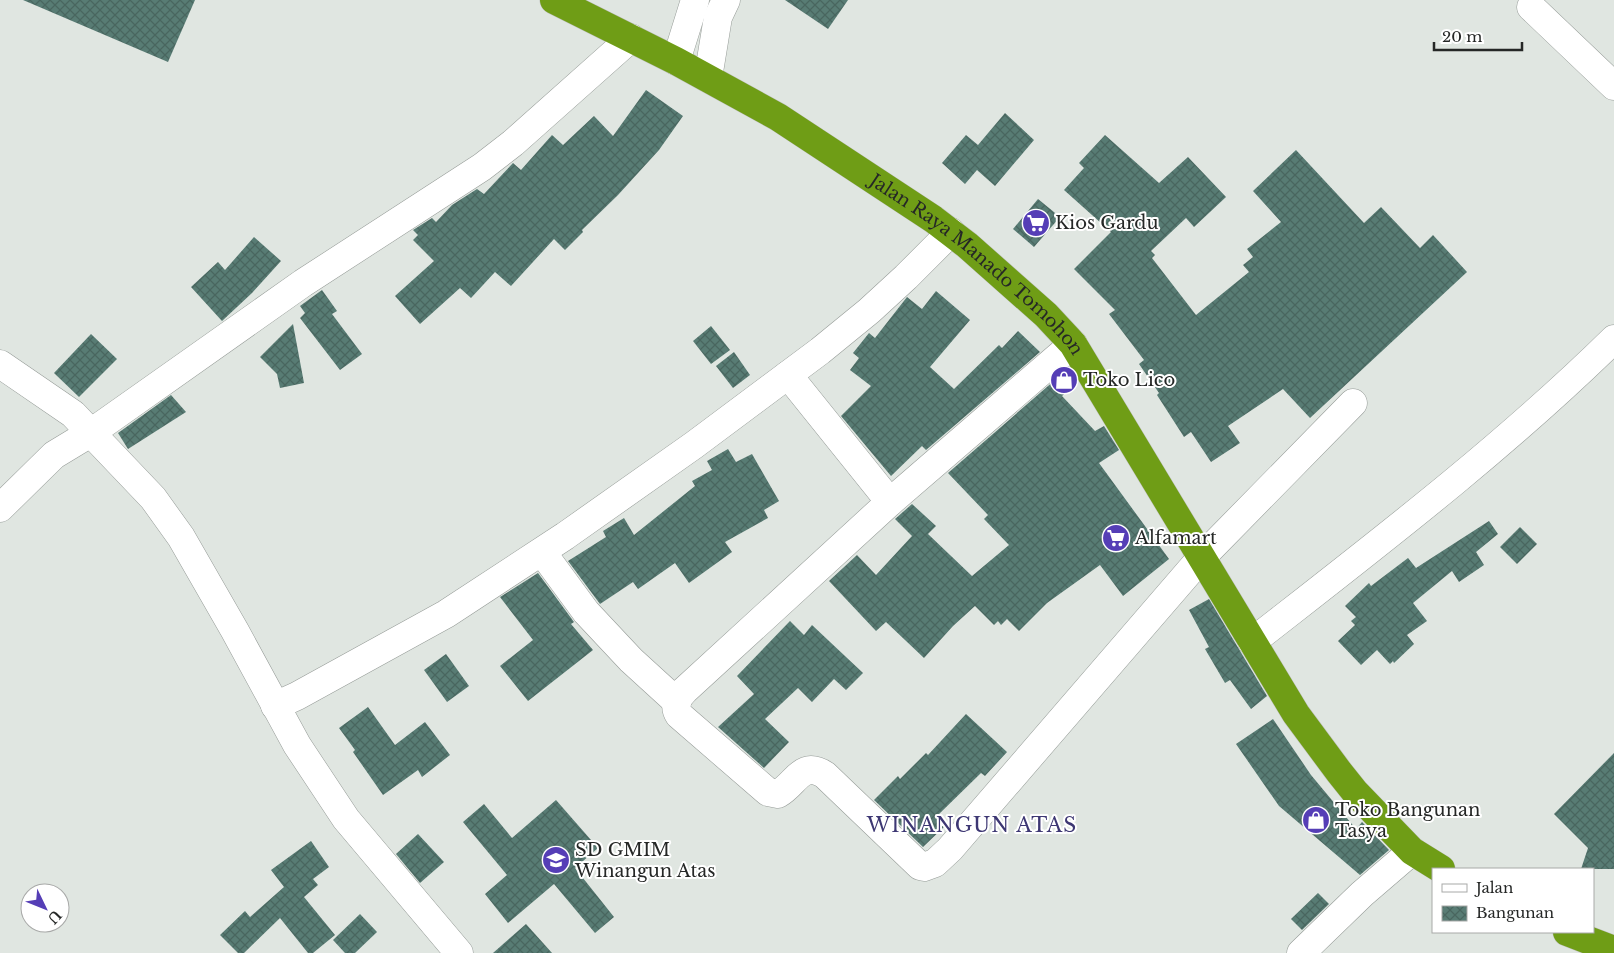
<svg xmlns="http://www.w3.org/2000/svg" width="1614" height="953" font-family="'Libre Baskerville',serif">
	<defs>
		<pattern id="building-cross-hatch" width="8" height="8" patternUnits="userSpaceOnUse" patternTransform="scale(1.25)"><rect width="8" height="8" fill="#587c74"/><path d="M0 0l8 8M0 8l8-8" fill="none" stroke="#49665f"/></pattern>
	</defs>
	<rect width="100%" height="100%" fill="#e0e6e1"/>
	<g fill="url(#building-cross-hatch)">
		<path d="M23 0H195L168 62Z"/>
		<path d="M785 0H848L828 29Z"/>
		<path d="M646 90 683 116 659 150 618 195 582 230 583 232 565 250 554 239 511 286 495 272 471 298 460 288 420 324 395 296 434 261 413 240 418 235 413 230 432 218 436 222 452 205 477 189 484 194 513 163 521 170 552 135 563 145 594 116 613 136Z"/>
		<path d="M1005 113 1034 140 995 186 977 170 965 184 942 163 966 135 978 145Z"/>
		<path d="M1105 135 1159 183 1188 157 1226 197 1194 227 1186 218 1151 251 1155 255 1152 258 1196 315 1249 272 1243 265 1253 257 1247 249 1281 222 1253 191 1296 150 1364 223 1381 207 1420 248 1433 235 1467 272 1310 418 1283 389 1228 426 1240 443 1211 462 1191 432 1184 437 1157 395 1159 393 1139 364 1144 360 1109 314 1115 310 1074 269 1111 232 1064 190 1084 168 1079 163Z"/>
		<path d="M1038 199 1060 217 1034 247 1013 229Z"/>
		<path d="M254 237 281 261 252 293 222 321 191 287 218 262 225 270Z"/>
		<path d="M322 290 337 311 332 314 362 354 340 370 300 318 305 313 300 306Z"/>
		<path d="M936 291 970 320 930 367 954 389 999 345 1002 348 1018 331 1040 352 926 450 922 446 891 476 841 416 871 386 850 370 859 358 853 353 869 333 875 338 907 297 922 309Z"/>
		<path d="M293 324 304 383 280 388 277 374 260 357Z"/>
		<path d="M711 326 730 350 711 364 693 341Z"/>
		<path d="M91 334 117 359 79 397 54 373Z"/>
		<path d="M734 352 750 375 733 388 716 366Z"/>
		<path d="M1063 373 1075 384 1062 396 1095 431 1104 426 1119 450 1099 463 1169 559 1123 596 1100 565 1047 603 1019 631 1007 619 1001 625 998 621 994 625 975 606 953 626 924 658 886 622 876 631 829 581 857 555 876 575 912 536 895 519 912 504 936 526 928 534 972 576 1009 545 984 519 988 515 948 473Z"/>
		<path d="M171 395 186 412 128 449 118 433Z"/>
		<path d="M728 449 736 462 752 454 779 501 764 510 768 518 725 542 732 552 689 583 675 563 638 589 633 582 600 604 568 561 606 537 603 531 624 518 634 535 695 486 692 481 712 470 707 461Z"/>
		<path d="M1489 521 1498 534 1476 552 1484 565 1459 582 1452 571 1413 603 1427 621 1407 635 1414 644 1394 663 1393 661 1390 664 1377 650 1361 665 1338 641 1355 625 1351 621 1356 617 1345 606 1369 583 1371 586 1408 558 1416 568Z"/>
		<path d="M1520 527 1537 544 1517 564 1500 547Z"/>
		<path d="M538 573 574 622 571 624 593 650 528 701 500 666 533 640 500 597Z"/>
		<path d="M1209 599 1267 696 1251 709 1230 680 1225 683 1205 649 1209 647 1189 610Z"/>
		<path d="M790 621 804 635 812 625 863 673 846 690 834 679 812 702 798 688 765 719 789 742 764 768 718 727 754 694 737 676Z"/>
		<path d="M446 654 469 686 447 702 424 670Z"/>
		<path d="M368 707 395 745 425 722 450 755 422 777 418 770 383 795 353 752 355 750 339 728Z"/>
		<path d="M966 714 1007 752 985 776 981 773 937 816 946 825 923 847 874 800 898 776 900 779 926 753 928 755Z"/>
		<path d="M1273 719 1311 775 1356 829 1362 822 1389 850 1360 875 1279 806 1236 744Z"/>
		<path d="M1614 753V869H1581L1588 848 1554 814Z"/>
		<path d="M556 800 598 848 575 868 614 917 595 933 554 884 508 923 485 894 507 875 463 822 484 804 512 838Z"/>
		<path d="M418 834 444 862 420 883 396 854Z"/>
		<path d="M311 841 329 867 313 879 318 885 304 897 335 935 313 953H308L280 918 244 953H238L220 935 245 911 250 917 284 887 271 870Z"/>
		<path d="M1318 893 1329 904 1302 930 1291 919Z"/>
		<path d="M360 914 377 932 355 953H345L333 940Z"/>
		<path d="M526 924 552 953H493Z"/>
	</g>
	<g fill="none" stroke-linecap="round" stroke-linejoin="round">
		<g stroke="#959b97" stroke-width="29">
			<g id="minor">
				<path d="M1531 7 1614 86"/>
				<path d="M676 61 695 0"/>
				<path d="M708 78 718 17 726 0"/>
				<path d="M1073 344 890 502 685 690C678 697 673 706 679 715L768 792 778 794C797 783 801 760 825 775L920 866 924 867 935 863 950 849 1201 558 1353 403"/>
				<path d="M0 364 73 414 153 498 181 537 235 631 297 745 346 819 459 953"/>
				<path d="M788 375 890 502"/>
				<path d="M0 508 54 455 92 432 303 283 482 167 513 143 631 38"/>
				<path d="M542 552 586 612 631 660 677 702"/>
				<path d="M1252 642C1376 545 1502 449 1614 339"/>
				<path d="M275 706 297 696 446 614 565 536 694 445 820 351 869 311 906 277 951 232"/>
				<path d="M1301 953 1362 894 1412 851"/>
			</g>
		</g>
		<g stroke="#c2c3c2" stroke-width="29">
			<g id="highway">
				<path id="s1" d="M554 0 676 61 778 117 933 219 967 245 1046 315 1073 344 1296 714 1339 772 1355 792 1412 851 1441 869"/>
				<path d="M1567 932 1614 950"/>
			</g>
		</g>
		<use href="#minor" stroke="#fff" stroke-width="28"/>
		<use href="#highway" stroke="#6f9d16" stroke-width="28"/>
	</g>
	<defs>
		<g id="supermarket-disc" transform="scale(1.4375)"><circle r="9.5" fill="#553eb6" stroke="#fff"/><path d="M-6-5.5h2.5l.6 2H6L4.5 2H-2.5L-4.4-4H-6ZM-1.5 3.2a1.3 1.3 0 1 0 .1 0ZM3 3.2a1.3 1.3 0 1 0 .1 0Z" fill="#fff"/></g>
		<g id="shop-disc" transform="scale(1.4375)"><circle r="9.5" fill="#553eb6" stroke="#fff"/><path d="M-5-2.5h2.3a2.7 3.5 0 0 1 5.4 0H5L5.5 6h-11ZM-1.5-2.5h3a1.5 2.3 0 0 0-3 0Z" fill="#fff"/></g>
		<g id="school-disc" transform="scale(1.4375)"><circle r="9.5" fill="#553eb6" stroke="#fff"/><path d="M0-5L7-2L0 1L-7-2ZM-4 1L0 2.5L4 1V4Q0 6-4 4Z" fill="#fff"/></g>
	</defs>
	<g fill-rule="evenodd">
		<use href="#supermarket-disc" x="1036" y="223"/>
		<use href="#shop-disc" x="1064" y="380"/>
		<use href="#supermarket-disc" x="1116" y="538"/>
		<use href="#shop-disc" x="1316" y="820"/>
		<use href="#school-disc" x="556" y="860"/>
	</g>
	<g text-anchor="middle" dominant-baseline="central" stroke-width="4" stroke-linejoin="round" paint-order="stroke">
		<g font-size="18" fill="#252726" stroke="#fff" text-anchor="start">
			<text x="1055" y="223">Kios Gardu</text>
			<text x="1083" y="380">Toko Lico</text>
			<text x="1135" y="538">Alfamart</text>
			<text x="1335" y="810">Toko Bangunan<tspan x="1335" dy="21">Tasya</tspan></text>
			<text x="575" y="850">SD GMIM<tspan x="575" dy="21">Winangun Atas</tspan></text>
		</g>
		<g font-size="18" fill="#252726" stroke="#fff">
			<text stroke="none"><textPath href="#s1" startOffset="501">Jalan Raya Manado Tomohon</textPath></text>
		</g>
		<g font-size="20" letter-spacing="1" fill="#3d3773" stroke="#fff">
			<text x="972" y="825">WINANGUN ATAS</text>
		</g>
	</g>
	<rect x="1432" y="868" width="162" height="65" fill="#ffffff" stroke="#a8a9a8"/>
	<rect x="1442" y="884" width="25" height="8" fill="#ffffff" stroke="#a8a9a8"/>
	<text x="1476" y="893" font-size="15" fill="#252726">Jalan</text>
	<rect x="1442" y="906" width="25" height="15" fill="url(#building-cross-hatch)" stroke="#a8a9a8"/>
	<text x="1476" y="918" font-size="15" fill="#252726">Bangunan</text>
	<g transform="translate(45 908) rotate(133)"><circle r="24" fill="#ffffff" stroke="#a8a9a8"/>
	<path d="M0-4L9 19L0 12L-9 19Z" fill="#553eb6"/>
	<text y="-8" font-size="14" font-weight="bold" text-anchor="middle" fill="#252726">U</text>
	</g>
	<path d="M1434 42v8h88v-8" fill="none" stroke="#252726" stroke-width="2.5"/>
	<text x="1442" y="42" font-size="15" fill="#252726" stroke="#ffffff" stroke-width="4" paint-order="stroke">20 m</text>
</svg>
